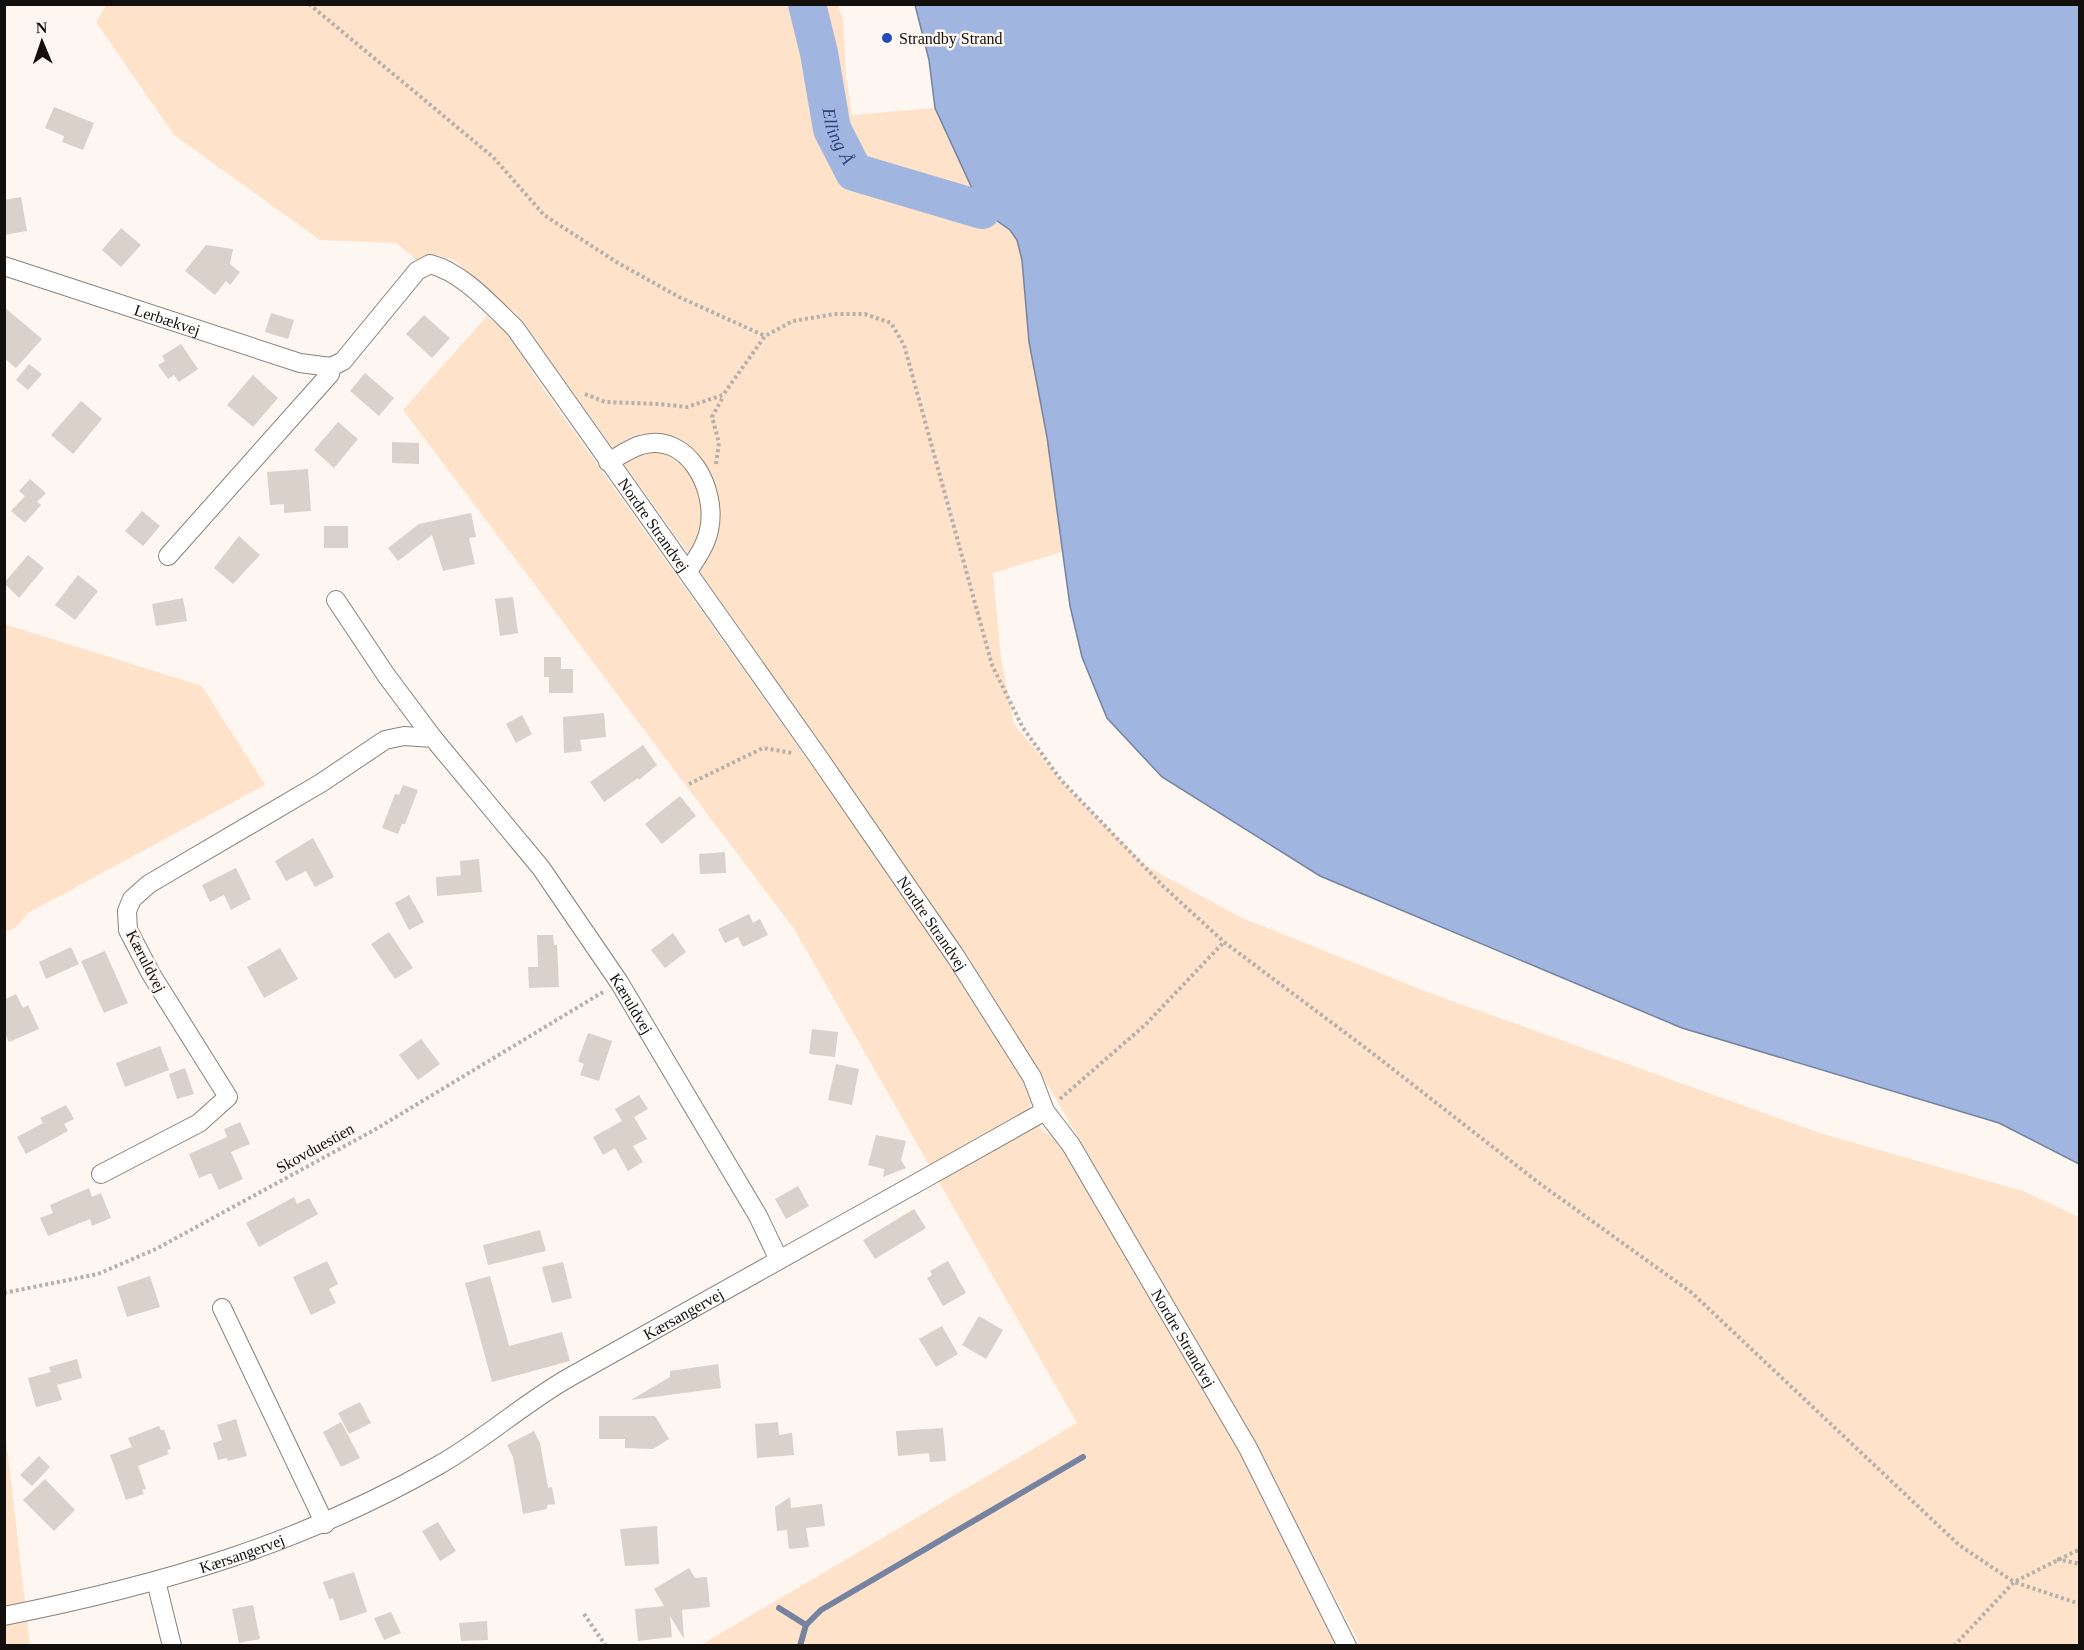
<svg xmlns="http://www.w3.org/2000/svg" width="2084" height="1650" font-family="'Times New Roman',serif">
	<rect width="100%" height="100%" fill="#fef7f1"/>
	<g fill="#fee3ca">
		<path d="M107 4 838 5 843 19 846 76 852 115 935 108 982 210 1010 230 1017 240 1022 260 1029 342 1047 437 1062 552 993 573 1001 657 1014 724 1065 786 1146 866 1240 917 1427 992 1820 1133 2023 1191 2079 1217V1645H1360L1255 1444 1052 1092 956 945 767 678 690 556 517 314 454 260 433 254 418 261 396 243 320 240 174 135 96 22Z"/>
		<path d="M487 316 510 336 540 384 950 960 1033 1093 1030 1108 1043 1132 1057 1137 1240 1450 1339 1645H701L1077 1423 794 929 403 410Z"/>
		<path d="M4 624 202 686 265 785 28 913 15 928 5 932Z"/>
		<path d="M5 1429 30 1645H5Z"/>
	</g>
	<path fill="#a0b5df" stroke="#7583a0" stroke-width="1.5" d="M915 5H2079V1164L1999 1123 1682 1028 1320 876 1162 777 1107 718 1082 657 1070 606 1047 437 1029 342 1022 260 1017 240 1010 230 982 210 935 108 929 60Z"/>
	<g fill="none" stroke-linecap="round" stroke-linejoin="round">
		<g stroke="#7583a0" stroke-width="6">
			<path d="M779 1608 806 1625"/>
			<path d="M800 1646 806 1625 821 1610 1083 1457"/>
		</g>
		<path stroke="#a0b5df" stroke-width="38" id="s1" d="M807 4 819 53 832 129 854 172 982 210"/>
	</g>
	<g fill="#d9d1ca">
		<path d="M54 107 94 123 83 150 62 142 64 136 45 128Z"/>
		<path d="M21 197 27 231 4 235V200Z"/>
		<path d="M121 228 141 245 121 267 102 250Z"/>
		<path d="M206 245 233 249 230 264 240 272 230 285 226 281 215 295 185 271Z"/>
		<path d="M4 307 42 339 16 368 4 358Z"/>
		<path d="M271 313 294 320 288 339 265 332Z"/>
		<path d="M424 315 450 338 432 358 406 334Z"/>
		<path d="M181 344 198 369 179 382 174 375 168 379 158 365 165 361 162 356Z"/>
		<path d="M29 364 42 374 28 390 16 380Z"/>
		<path d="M365 373 394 398 379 416 350 391Z"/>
		<path d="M253 375 278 398 253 427 227 405Z"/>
		<path d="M81 401 102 419 73 454 51 435Z"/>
		<path d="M338 422 358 439 334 468 314 450Z"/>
		<path d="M392 442 419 443V464L392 463Z"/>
		<path d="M308 469 311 511 284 513V504L270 505 267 472Z"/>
		<path d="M30 479 46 493 37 502 41 505 25 523 11 511 25 496 19 491Z"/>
		<path d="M142 511 160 526 143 546 125 531Z"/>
		<path d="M471 513 476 537 469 538 475 564 443 571 432 535 398 561 388 548 419 524Z"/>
		<rect x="324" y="526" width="24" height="22"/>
		<path d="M239 536 260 555 233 584 214 568Z"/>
		<path d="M28 555 44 568 19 598 4 583Z"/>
		<path d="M78 575 98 591 75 620 55 605Z"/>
		<path d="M513 597 518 633 500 636 495 599Z"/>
		<path d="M183 598 187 621 156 626 152 604Z"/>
		<path d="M544 657H561V669H573V693H549V677H544Z"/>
		<path d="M604 713 606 737 580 740 582 751 564 753 563 717Z"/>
		<path d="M522 715 532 734 516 743 506 724Z"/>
		<path d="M643 745 657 765 639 780 638 778 604 802 590 782Z"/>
		<path d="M403 785 418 790 405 824H402L398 834 382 828 395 794 399 795Z"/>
		<path d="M680 796 696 816 662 844 645 824Z"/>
		<path d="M313 838 334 877 315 887 306 871 286 881 275 861Z"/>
		<path d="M725 852 726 873 700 874 699 854Z"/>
		<path d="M479 859 482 892 437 896 436 877 461 875 460 861Z"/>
		<path d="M236 868 251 899 231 910 224 895 210 902 202 885Z"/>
		<path d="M409 895 424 922 409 930 395 903Z"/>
		<path d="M749 914 753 923 760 919 768 935 743 947 738 937 725 943 718 929Z"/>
		<path d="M389 932 413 968 395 979 371 944Z"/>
		<path d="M673 933 686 952 665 968 651 950Z"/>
		<path d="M537 935H553L554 945H557L559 987 529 988 528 967H538Z"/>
		<path d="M71 947 79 964 46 979 39 962Z"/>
		<path d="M280 948 298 979 264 998 247 967Z"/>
		<path d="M105 951 128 1003 104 1013 81 961Z"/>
		<path d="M16 994 23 1008 28 1005 39 1029 9 1042 4 1031V1000Z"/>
		<path d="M812 1029 838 1032 835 1057 809 1054Z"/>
		<path d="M588 1033 612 1041 599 1081 580 1075 584 1064 578 1061Z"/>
		<path d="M421 1039 440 1064 418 1080 399 1055Z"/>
		<path d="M160 1046 169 1070 125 1087 116 1063Z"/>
		<path d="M836 1064 859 1069 852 1105 828 1100Z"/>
		<path d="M185 1068 194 1094 177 1099 169 1074Z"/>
		<path d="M639 1095 648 1109 634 1117 647 1139 633 1146 643 1162 628 1171 615 1148 603 1155 593 1137 622 1121 615 1109Z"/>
		<path d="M66 1105 74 1119 64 1124 68 1131 26 1154 17 1137 43 1123 40 1118Z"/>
		<path d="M240 1122 250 1144 231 1152 243 1179 219 1190 211 1173 199 1178 189 1154 227 1137 224 1129Z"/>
		<path d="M876 1135 906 1141 901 1160 906 1168 883 1177 884 1169 868 1165Z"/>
		<path d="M798 1186 809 1206 786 1219 775 1199Z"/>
		<path d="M89 1188 92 1197 101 1193 111 1218 92 1226 90 1219 48 1236 40 1218 53 1213 50 1205Z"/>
		<path d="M294 1197 297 1204 309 1198 318 1214 259 1247 246 1223Z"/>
		<path d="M914 1209 926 1228 875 1259 863 1240Z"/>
		<path d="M540 1230 546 1251 488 1265 483 1245Z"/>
		<path d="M327 1261 338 1284 329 1289 336 1303 311 1315 293 1277Z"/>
		<path d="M948 1261 966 1293 943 1306 927 1278 932 1275 930 1271Z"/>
		<path d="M563 1262 572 1298 552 1303 542 1267Z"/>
		<path d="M150 1276 160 1307 127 1317 117 1287Z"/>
		<path d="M490 1276 509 1346 562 1332 570 1361 492 1382 465 1283Z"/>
		<path d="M979 1316 1003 1330 986 1359 962 1345Z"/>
		<path d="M942 1326 958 1354 936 1367 919 1339Z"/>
		<path d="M77 1359 82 1378 57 1385 62 1400 36 1407 28 1378 51 1372 49 1367Z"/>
		<path d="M718 1364 721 1388 631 1400 670 1377V1371Z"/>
		<path d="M360 1402 371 1423 349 1434 338 1413Z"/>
		<path d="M599 1416H655L669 1439 653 1449 625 1448V1439H599Z"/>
		<path d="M236 1419 247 1456 228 1461 227 1458 218 1460 213 1443 222 1440 217 1425Z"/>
		<path d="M341 1422 360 1458 341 1467 323 1432Z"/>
		<path d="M778 1422 779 1435 792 1433 794 1455 757 1458 755 1424Z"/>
		<path d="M159 1426 161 1430H164L171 1449 167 1450 169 1454 138 1466 146 1489 142 1490 144 1494 126 1500 110 1455 132 1447 128 1438Z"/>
		<path d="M943 1428 946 1461 930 1462 929 1453 898 1456 896 1431Z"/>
		<path d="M534 1431 540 1443 548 1488 552 1487 555 1504 547 1505V1509L523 1514 513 1457 507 1445Z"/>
		<path d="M39 1456 50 1467 32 1486 20 1475Z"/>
		<path d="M45 1479 75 1510 54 1531 23 1500Z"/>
		<path d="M790 1497 791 1508 822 1504 825 1526 806 1528 809 1547 789 1549 787 1530 777 1531 775 1507Z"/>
		<path d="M438 1522 456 1551 440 1561 422 1531Z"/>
		<path d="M657 1526 659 1564 625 1566 620 1529Z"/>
		<path d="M689 1568 695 1578 707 1577 710 1607 682 1610 684 1639 670 1616 672 1637 638 1641 635 1609 664 1606 654 1589Z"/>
		<path d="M354 1572 367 1612 340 1621 333 1598 329 1599 323 1582Z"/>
		<path d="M253 1605 260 1639 239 1643 232 1609Z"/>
		<path d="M391 1612 401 1633 384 1640 374 1618Z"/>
		<path d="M487 1621 488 1640 461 1641 459 1623Z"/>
	</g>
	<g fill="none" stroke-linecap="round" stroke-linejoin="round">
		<g stroke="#89817b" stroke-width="20">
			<g id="street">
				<path id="s2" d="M4 266 300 363 331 367 343 361 417 271 430 264C462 272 491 305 515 328L819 758 956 957 1032 1077 1045 1111 1071 1145 1248 1448 1347 1646"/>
				<path d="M608 462C618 457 630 448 641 445 688 431 718 490 709 530 706 545 697 558 688 571"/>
				<path d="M168 556 330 374 331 367"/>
				<path d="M336 600 386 675 433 738"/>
				<path id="s3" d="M101 1174 199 1123 228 1097 151 974 128 930 127 911 132 899 149 884 321 783 385 740 404 736 433 738 541 868 619 982 758 1216 779 1260"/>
				<path d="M222 1308 325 1524"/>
				<path d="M156 1581 172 1646"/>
				<path id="s4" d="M4 1616C160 1585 301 1544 439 1465 485 1439 524 1403 570 1377 729 1288 887 1200 1045 1111"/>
			</g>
		</g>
		<g stroke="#b6b0ab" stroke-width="4" stroke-dasharray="3 3" stroke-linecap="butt">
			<path d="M309 4 493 157 544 215 618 263 679 297 765 336"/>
			<path d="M585 394 605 402 659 404 687 407 723 395 765 336 793 321 834 314H865L891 323 904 345 992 665 1023 728 1061 780 1163 886 1224 942 1371 1052 1539 1183 1692 1293 1959 1545 2014 1582 2080 1604"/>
			<path d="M716 464 719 443 712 417 723 397"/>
			<path d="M689 784 763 748 793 753"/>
			<path d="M1060 1099 1145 1025 1224 942"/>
			<path d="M4 1293 98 1274 156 1249 376 1129 603 992"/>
			<path d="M2057 1559 2080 1564"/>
			<path d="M584 1614 606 1646"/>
			<path d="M1954 1646 2014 1582 2080 1549"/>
		</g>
		<use href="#street" stroke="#fff" stroke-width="18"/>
	</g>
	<circle fill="#204bb9" stroke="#fef7f1" stroke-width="2" cx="887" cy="38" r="6"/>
	<g text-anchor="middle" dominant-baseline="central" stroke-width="5" stroke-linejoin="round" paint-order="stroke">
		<g font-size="16" fill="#120f0c" stroke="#fef7f1" text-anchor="start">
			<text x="899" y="38">Strandby Strand</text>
		</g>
		<g font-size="16" fill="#120f0c" stroke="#fef7f1">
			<text stroke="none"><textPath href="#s2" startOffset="172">Lerbækvej</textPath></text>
			<text stroke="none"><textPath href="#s2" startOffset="836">Nordre Strandvej</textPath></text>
			<text stroke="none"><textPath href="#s2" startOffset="1322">Nordre Strandvej</textPath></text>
			<text transform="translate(146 961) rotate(63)">Kæruldvej</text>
			<text stroke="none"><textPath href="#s3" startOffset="1056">Kæruldvej</textPath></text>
			<text transform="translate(315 1148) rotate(-29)">Skovduestien</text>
			<text stroke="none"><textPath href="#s4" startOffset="750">Kærsangervej</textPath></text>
			<text stroke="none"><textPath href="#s2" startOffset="1808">Nordre Strandvej</textPath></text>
			<text stroke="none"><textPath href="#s4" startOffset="246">Kærsangervej</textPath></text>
		</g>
		<g font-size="18" font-style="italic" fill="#2c4479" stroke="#fef7f1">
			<text stroke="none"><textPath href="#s1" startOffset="136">Elling Å</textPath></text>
		</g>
	</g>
	<rect width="2084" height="1650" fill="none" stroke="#120f0c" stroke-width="12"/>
	<g transform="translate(42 42) rotate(358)" stroke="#fef7f1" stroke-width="4.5" paint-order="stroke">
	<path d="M0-4.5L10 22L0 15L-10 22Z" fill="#120f0c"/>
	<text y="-9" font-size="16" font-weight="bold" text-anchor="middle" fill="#120f0c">N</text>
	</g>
</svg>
